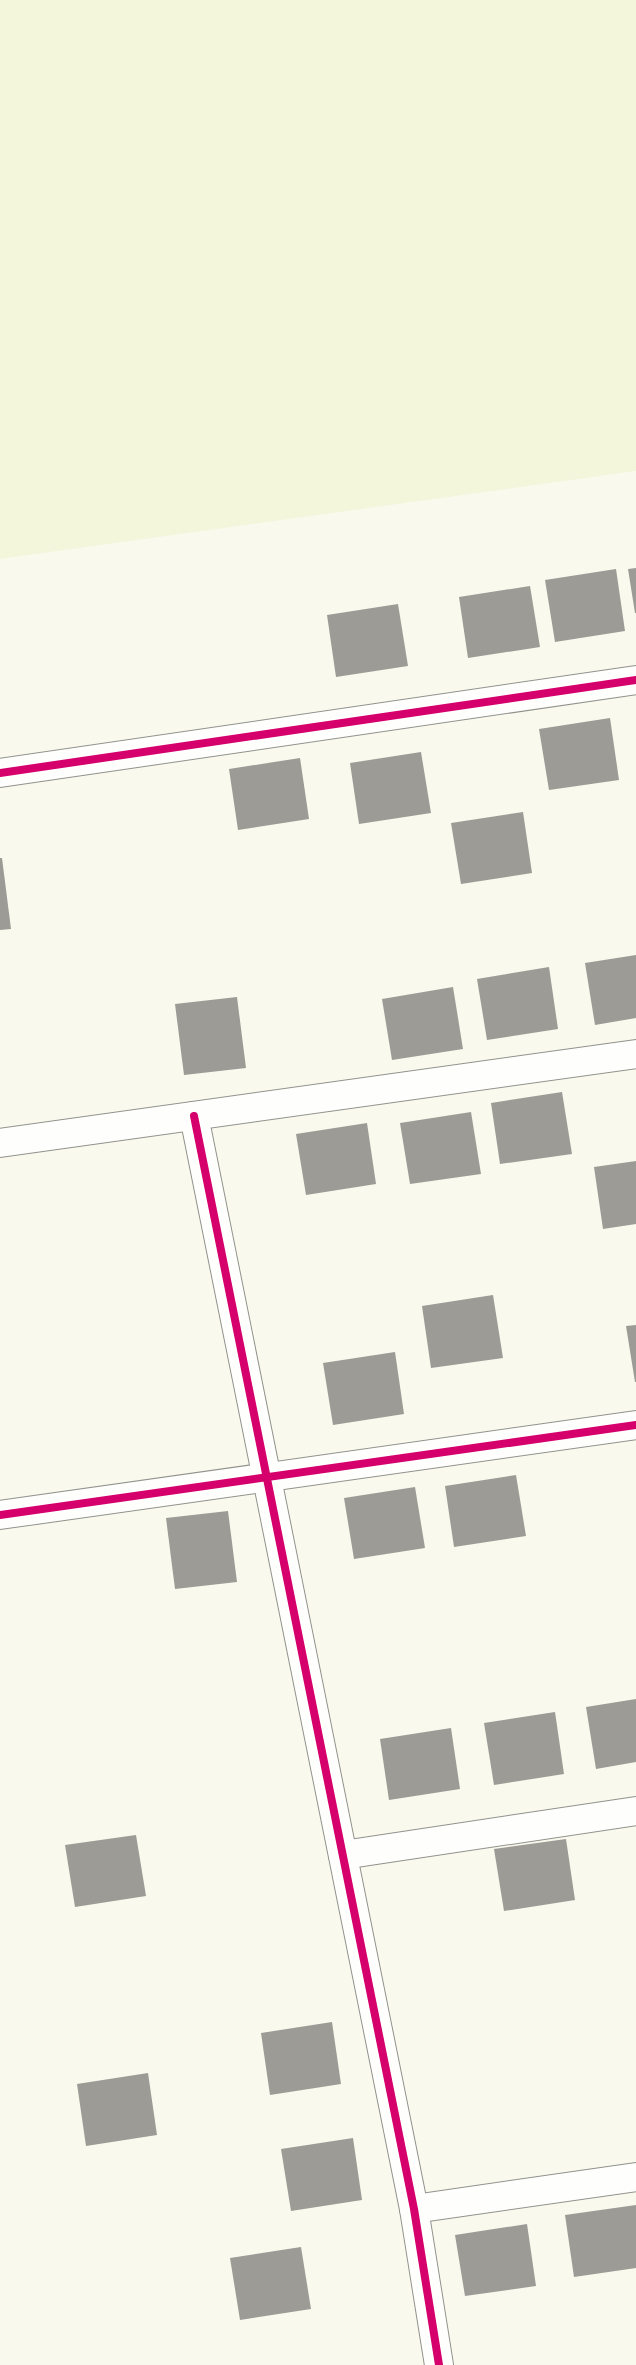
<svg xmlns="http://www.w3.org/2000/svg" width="636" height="2365" font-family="Lora,serif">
	<rect width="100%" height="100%" fill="#f9f9ee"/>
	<path fill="#f3f6db" d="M0 0H636V471L0 559Z"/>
	<g fill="#9c9b95">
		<path d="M636 568V613H635L628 569Z"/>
		<path d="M616 569 625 631 555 642 545 580Z"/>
		<path d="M530 586 540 647 468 658 459 597Z"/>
		<path d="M398 604 408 666 336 677 327 615Z"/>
		<path d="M610 718 619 780 549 790 539 729Z"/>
		<path d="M421 752 431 813 359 824 350 763Z"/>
		<path d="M300 758 309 819 238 830 229 769Z"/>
		<path d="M523 812 532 873 461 884 451 823Z"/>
		<path d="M0 858H2L11 929 0 930Z"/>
		<path d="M636 955V1018L595 1025 585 963Z"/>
		<path d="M549 967 558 1029 487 1040 477 979Z"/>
		<path d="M453 987 463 1049 392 1060 382 999Z"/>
		<path d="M237 997 246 1068 184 1075 175 1004Z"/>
		<path d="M562 1092 572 1154 500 1164 491 1103Z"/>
		<path d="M471 1112 481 1174 410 1184 400 1123Z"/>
		<path d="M367 1123 376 1184 306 1195 296 1134Z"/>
		<path d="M636 1161V1224L603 1229 594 1167Z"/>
		<path d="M493 1295 503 1358 431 1368 422 1306Z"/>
		<path d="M636 1325V1382H635L626 1326Z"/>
		<path d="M395 1352 404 1414 333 1425 323 1363Z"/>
		<path d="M516 1475 526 1536 454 1547 445 1486Z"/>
		<path d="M415 1487 425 1548 354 1559 344 1498Z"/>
		<path d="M228 1511 237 1582 175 1589 166 1518Z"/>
		<path d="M636 1699V1762L596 1769 586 1707Z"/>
		<path d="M555 1712 564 1774 494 1785 484 1723Z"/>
		<path d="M451 1728 460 1789 389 1800 380 1739Z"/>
		<path d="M136 1835 146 1896 75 1907 65 1845Z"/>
		<path d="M566 1839 575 1900 504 1911 494 1849Z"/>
		<path d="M332 2022 341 2084 270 2095 261 2033Z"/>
		<path d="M148 2073 157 2135 86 2146 77 2084Z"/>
		<path d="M353 2138 362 2200 291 2211 281 2149Z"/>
		<path d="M636 2205V2268L574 2277 565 2215Z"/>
		<path d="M527 2224 536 2286 465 2296 455 2235Z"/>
		<path d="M301 2247 311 2309 240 2320 230 2258Z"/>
	</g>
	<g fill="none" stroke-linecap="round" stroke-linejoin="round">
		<g stroke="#92928d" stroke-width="30">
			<g id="minor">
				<path d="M0 773 636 680"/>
				<path d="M194 1116 414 2209 439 2365"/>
				<path d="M0 1143 636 1054"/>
				<path d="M0 1515 636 1425"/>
				<path d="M343 1855 636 1811"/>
				<path d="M414 2209 636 2177"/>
			</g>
		</g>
		<use href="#minor" stroke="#fefefc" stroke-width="28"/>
		<g stroke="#fff" stroke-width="11">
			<g id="cycleway">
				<path d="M0 773 636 680"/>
				<path d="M194 1116 414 2209 439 2365"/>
				<path d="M0 1515 636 1425"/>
			</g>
		</g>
		<use href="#cycleway" stroke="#d6006c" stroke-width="8"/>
	</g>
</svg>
